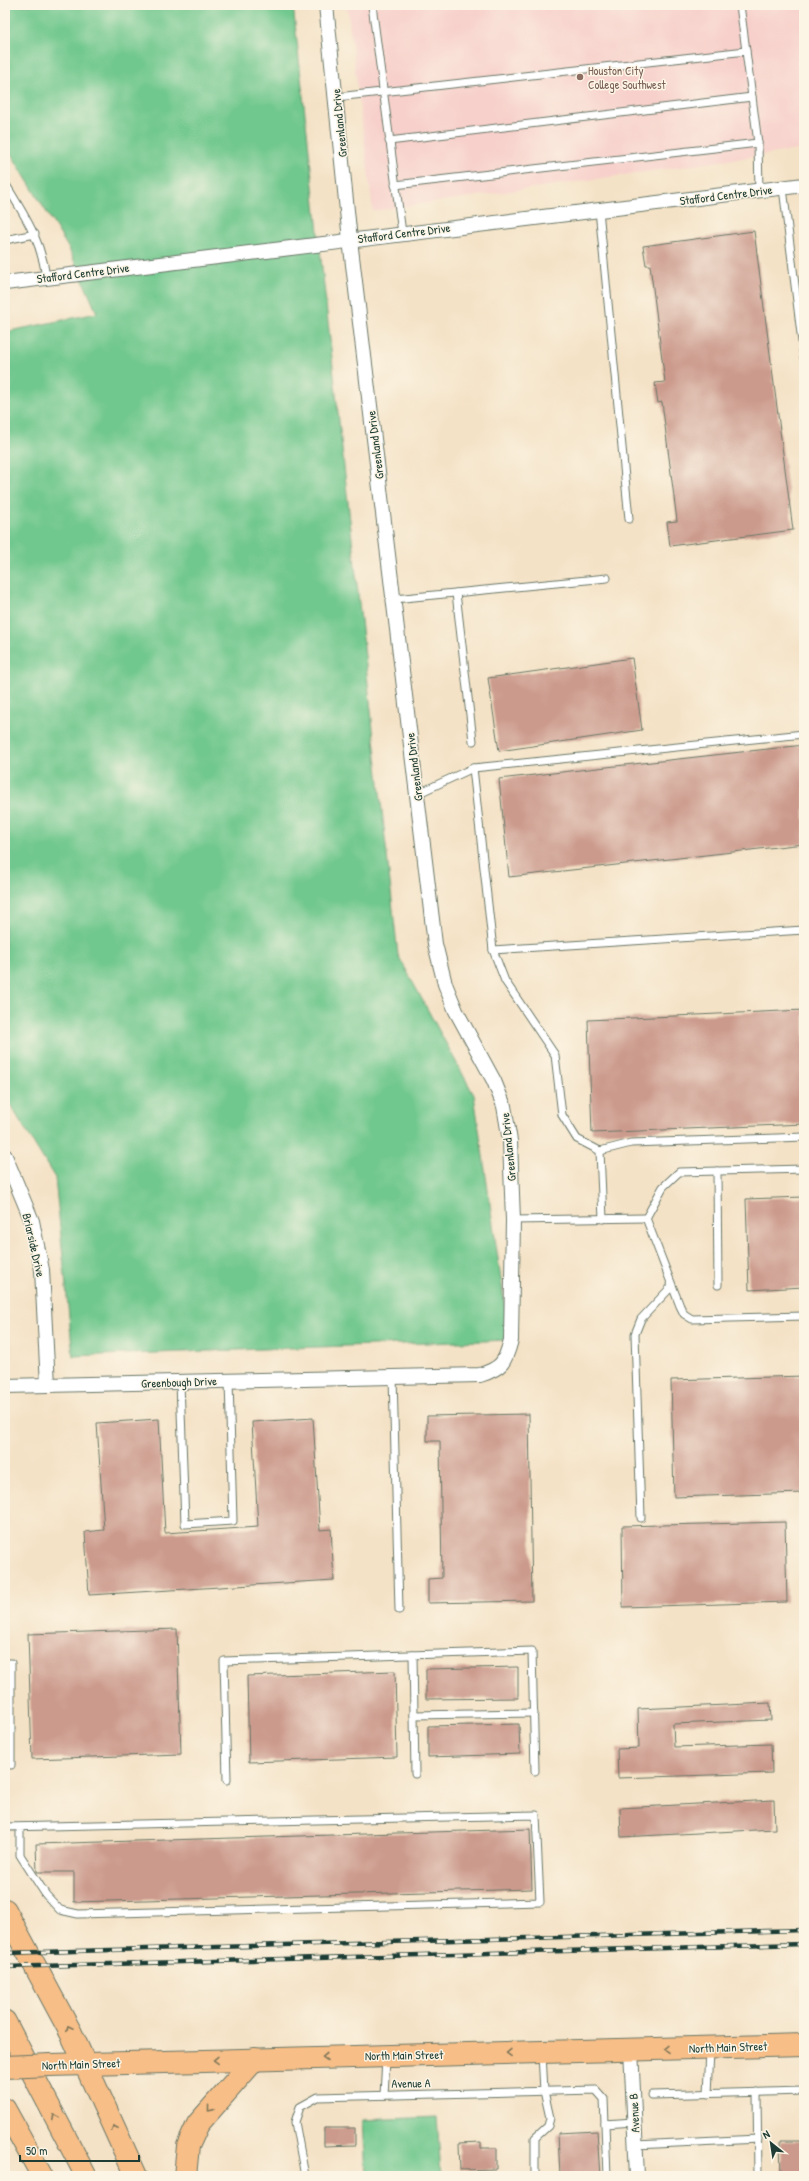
<svg xmlns="http://www.w3.org/2000/svg" width="809" height="2181" font-family="'Patrick Hand',sans-serif">
	<rect width="100%" height="100%" fill="#fcf5e5"/>
	<filter id="ink" filterUnits="userSpaceOnUse"><feTurbulence type="fractalNoise" baseFrequency=".025" numOctaves="2"/><feDisplacementMap in="SourceGraphic" scale="8" xChannelSelector="R" yChannelSelector="G"/><feConvolveMatrix kernelMatrix="1 2 1 2 8 2 1 2 1" color-interpolation-filters="sRGB"/></filter>
	<filter id="wash" filterUnits="userSpaceOnUse"><feTurbulence type="fractalNoise" baseFrequency=".012" numOctaves="4" result="noise"/><feDisplacementMap in="SourceGraphic" scale="16" xChannelSelector="R" yChannelSelector="G"/><feGaussianBlur stdDeviation="0.9" result="paint"/><feColorMatrix in="noise" values="0 0 0 0 0 0 0 0 0 0 0 0 0 0 0 0 0 1.4 0 .05"/><feComposite in="paint" operator="in"/></filter>
	<g filter="url(#wash)">
		<rect width="100%" height="100%" fill="#f4e2c6"/>
		<path fill="#f7d0cb" d="M347 5H804V149L373 211Z"/>
		<g fill="#71c88e" stroke="#488261">
			<path d="M5 5H293L398 955 474 1095 510 1340 73 1356 55 1178 5 1096V332L97 313 69 249 5 144Z"/>
			<path d="M437 2117 441 2176H366L363 2120Z"/>
		</g>
		<g id="blocks">
			<g fill="#cb9a8c">
				<path d="M754 231 793 530 670 546 667 522 677 521 662 402 658 403 655 383 665 382 650 265H646L643 246Z"/>
				<path d="M632 658 642 730 499 751 488 678Z"/>
				<path d="M804 745V844L509 877 499 779Z"/>
				<path d="M804 1010V1124L592 1133 588 1020Z"/>
				<path d="M804 1197V1287L749 1290 746 1199Z"/>
				<path d="M804 1376V1493L674 1497 671 1380Z"/>
				<path d="M529 1414 532 1601 428 1603V1579L442 1578 440 1441H427V1416Z"/>
				<path d="M313 1418 320 1530 331 1529 334 1580 89 1595 85 1532 104 1530 97 1423 159 1419 165 1533 258 1527 252 1422Z"/>
				<path d="M785 1522 787 1602 623 1607 622 1526Z"/>
				<path d="M177 1629 181 1754 32 1759 28 1634Z"/>
				<path d="M518 1667V1698L426 1699V1669Z"/>
				<path d="M395 1671 397 1757 249 1762 247 1676Z"/>
				<path d="M770 1703 771 1720 673 1724 674 1747 771 1744 772 1773 618 1778 617 1749 639 1748 638 1709Z"/>
				<path d="M519 1724 520 1754 428 1757V1726Z"/>
				<path d="M774 1800 775 1829 621 1837 620 1808Z"/>
				<path d="M530 1829 532 1889 74 1902V1872H37L36 1844Z"/>
				<path d="M324 2128H355V2145L324 2146Z"/>
				<path d="M597 2131 600 2176H560L558 2133Z"/>
				<path d="M780 2141H804V2176H781Z"/>
				<path d="M481 2142V2148H497V2169L460 2170 459 2143Z"/>
			</g>
		</g>
	</g>
	<g filter="url(#ink)">
		<use href="#blocks" fill-opacity="0" stroke="#6a7767" stroke-width="1"/>
		<g fill="none" stroke-linecap="round" stroke-linejoin="round">
			<g stroke="#6a7767" stroke-width="9">
				<g id="lane">
					<path d="M372 5 402 233"/>
					<path d="M740 5 758 143 759 191"/>
					<path d="M337 97 746 51"/>
					<path d="M389 141 752 97"/>
					<path d="M5 183C24 215 41 239 46 277"/>
					<path d="M395 185 758 143"/>
					<path d="M783 188 804 358"/>
					<path d="M599 210 629 519"/>
					<path d="M5 240 35 234"/>
					<path d="M456 593 473 741"/>
					<path d="M394 599 607 578"/>
					<path d="M473 768 493 950 505 981 555 1055 562 1115 577 1139 600 1151 603 1219"/>
					<path d="M417 794 473 768 804 734"/>
					<path d="M493 950 804 930"/>
					<path d="M600 1151 631 1143 804 1137"/>
					<path d="M804 1169 679 1172 663 1187 646 1218 680 1306 684 1314 692 1319 804 1316"/>
					<path d="M717 1171 718 1285"/>
					<path d="M513 1220 646 1218"/>
					<path d="M393 1376 399 1610"/>
					<path d="M180 1382 185 1524 233 1521 229 1381"/>
					<path d="M641 1518 635 1334 641 1319 672 1286"/>
					<path d="M413 1655 415 1774"/>
					<path d="M5 1663H11V1765"/>
					<path d="M414 1715 534 1713"/>
					<path d="M227 1780 224 1661 532 1651 535 1771"/>
					<path d="M5 1827 536 1815 540 1902 78 1914 60 1910 46 1895 20 1855V1827"/>
					<path d="M757 2092 758 2176"/>
					<path d="M708 2094 710 2050"/>
					<path d="M384 2095 386 2059"/>
					<path d="M652 2095 804 2091"/>
					<path d="M605 2124 607 2176"/>
					<path d="M636 2145 758 2139"/>
					<path d="M305 2176 295 2122 300 2107 318 2097 596 2090 604 2099 605 2124 634 2122"/>
					<path d="M535 2176V2138L548 2126 550 2118 544 2091 542 2054"/>
				</g>
			</g>
			<g stroke="#6a7767" stroke-width="16">
				<g id="street">
					<path d="M5 283 804 185"/>
					<path d="M5 1156 32 1221 42 1270 48 1385"/>
					<path d="M5 1386 480 1375C502 1368 505 1363 511 1340L513 1220 510 1141 504 1106 494 1081 456 1011 445 984 435 944 350 240 326 5"/>
					<path d="M631 2049 637 2176"/>
				</g>
			</g>
			<g stroke="#6a7767" stroke-width="23">
				<g id="primary">
					<path d="M5 2021 86 2176"/>
					<path d="M5 2109 42 2176"/>
				</g>
			</g>
			<g stroke="#6a7767" stroke-width="24">
				<g id="highway">
					<path d="M5 1910 71 2033 136 2176"/>
					<path d="M50 2065 804 2045"/>
					<path d="M185 2176 188 2146 198 2124 255 2059"/>
				</g>
			</g>
			<use href="#lane" stroke="#fff" stroke-width="7"/>
			<use href="#street" stroke="#fff" stroke-width="14"/>
			<use href="#primary" stroke="#f7be87" stroke-width="21"/>
			<use href="#highway" stroke="#f7be87" stroke-width="22"/>
			<g stroke="#1f3d34" stroke-width="4.5">
				<g id="rail">
					<path d="M5 1953 804 1930"/>
					<path d="M5 1967 804 1944"/>
				</g>
			</g>
			<use href="#rail" stroke="#fcf5e5" stroke-width="3" stroke-dasharray="9" stroke-linecap="butt"/>
			<g stroke="#6a7767" stroke-width="24" stroke-linecap="butt">
				<path id="highway-bridge" d="M5 2067 50 2065"/>
			</g>
			<use href="#highway-bridge" stroke="#f7be87" stroke-width="22"/>
		</g>
		<defs><path id="oneway-chevron" d="M-2-3.5L2.5 0L-2 3.5" fill="none" stroke-width="1.6" stroke-linecap="round" stroke-linejoin="round"/></defs>
		<g stroke="#807759">
			<use href="#oneway-chevron" transform="translate(69 2028) rotate(-117)"/>
			<use href="#oneway-chevron" transform="translate(667 2049) rotate(179)"/>
			<use href="#oneway-chevron" transform="translate(509 2053) rotate(179)"/>
			<use href="#oneway-chevron" transform="translate(325 2057) rotate(178)"/>
			<use href="#oneway-chevron" transform="translate(216 2060) rotate(178)"/>
			<use href="#oneway-chevron" transform="translate(210 2109) rotate(129)"/>
			<use href="#oneway-chevron" transform="translate(55 2117) rotate(-117)"/>
			<use href="#oneway-chevron" transform="translate(114 2128) rotate(-115)"/>
		</g>
	</g>
	<circle fill="#8d6e63" stroke="#fcf5e5" stroke-width="1.5" cx="580" cy="77" r="4"/>
	<g text-anchor="middle" dominant-baseline="central" stroke-width="3" stroke-linejoin="round" paint-order="stroke">
		<g font-size="12" fill="#785e54" stroke="#fcf5e5" text-anchor="start">
			<text x="588" y="70">Houston City<tspan x="588" dy="14">College Southwest</tspan></text>
		</g>
		<g font-size="12" fill="#1f3d34" stroke="#fcf5e5">
			<text transform="translate(339 123) rotate(-96)">Greenland Drive</text>
			<text transform="translate(726 195) rotate(-7)">Stafford Centre Drive</text>
			<text transform="translate(404 233) rotate(-7)">Stafford Centre Drive</text>
			<text transform="translate(83 273) rotate(-7)">Stafford Centre Drive</text>
			<text transform="translate(375 445) rotate(-97)">Greenland Drive</text>
			<text transform="translate(414 767) rotate(-97)">Greenland Drive</text>
			<text transform="translate(508 1147) rotate(-96)">Greenland Drive</text>
			<text transform="translate(34 1245) rotate(77)">Briarside Drive</text>
			<text transform="translate(179 1382) rotate(-2)">Greenbough Drive</text>
			<text transform="translate(728 2047) rotate(-2)">North Main Street</text>
			<text transform="translate(404 2055) rotate(-1)">North Main Street</text>
			<text transform="translate(81 2064) rotate(-2)">North Main Street</text>
			<text transform="translate(411 2083) rotate(-1)">Avenue A</text>
			<text transform="translate(634 2113) rotate(-93)">Avenue B</text>
		</g>
	</g>
	<rect width="809" height="2181" fill="none" stroke="#fcf5e5" stroke-width="20"/>
	<g transform="translate(771 2143) rotate(330)" stroke="#fcf5e5" stroke-width="3" paint-order="stroke">
	<path d="M0-3L7 15L0 10L-7 15Z" fill="#1f3d34"/>
	<text y="-6" font-size="11" font-weight="bold" text-anchor="middle" fill="#1f3d34">N</text>
	</g>
	<path d="M20 2155v6h119v-6" fill="none" stroke="#1f3d34" stroke-width="2"/>
	<text x="26" y="2155" font-size="12" fill="#1f3d34" stroke="#fcf5e5" stroke-width="3" paint-order="stroke">50 m</text>
</svg>
